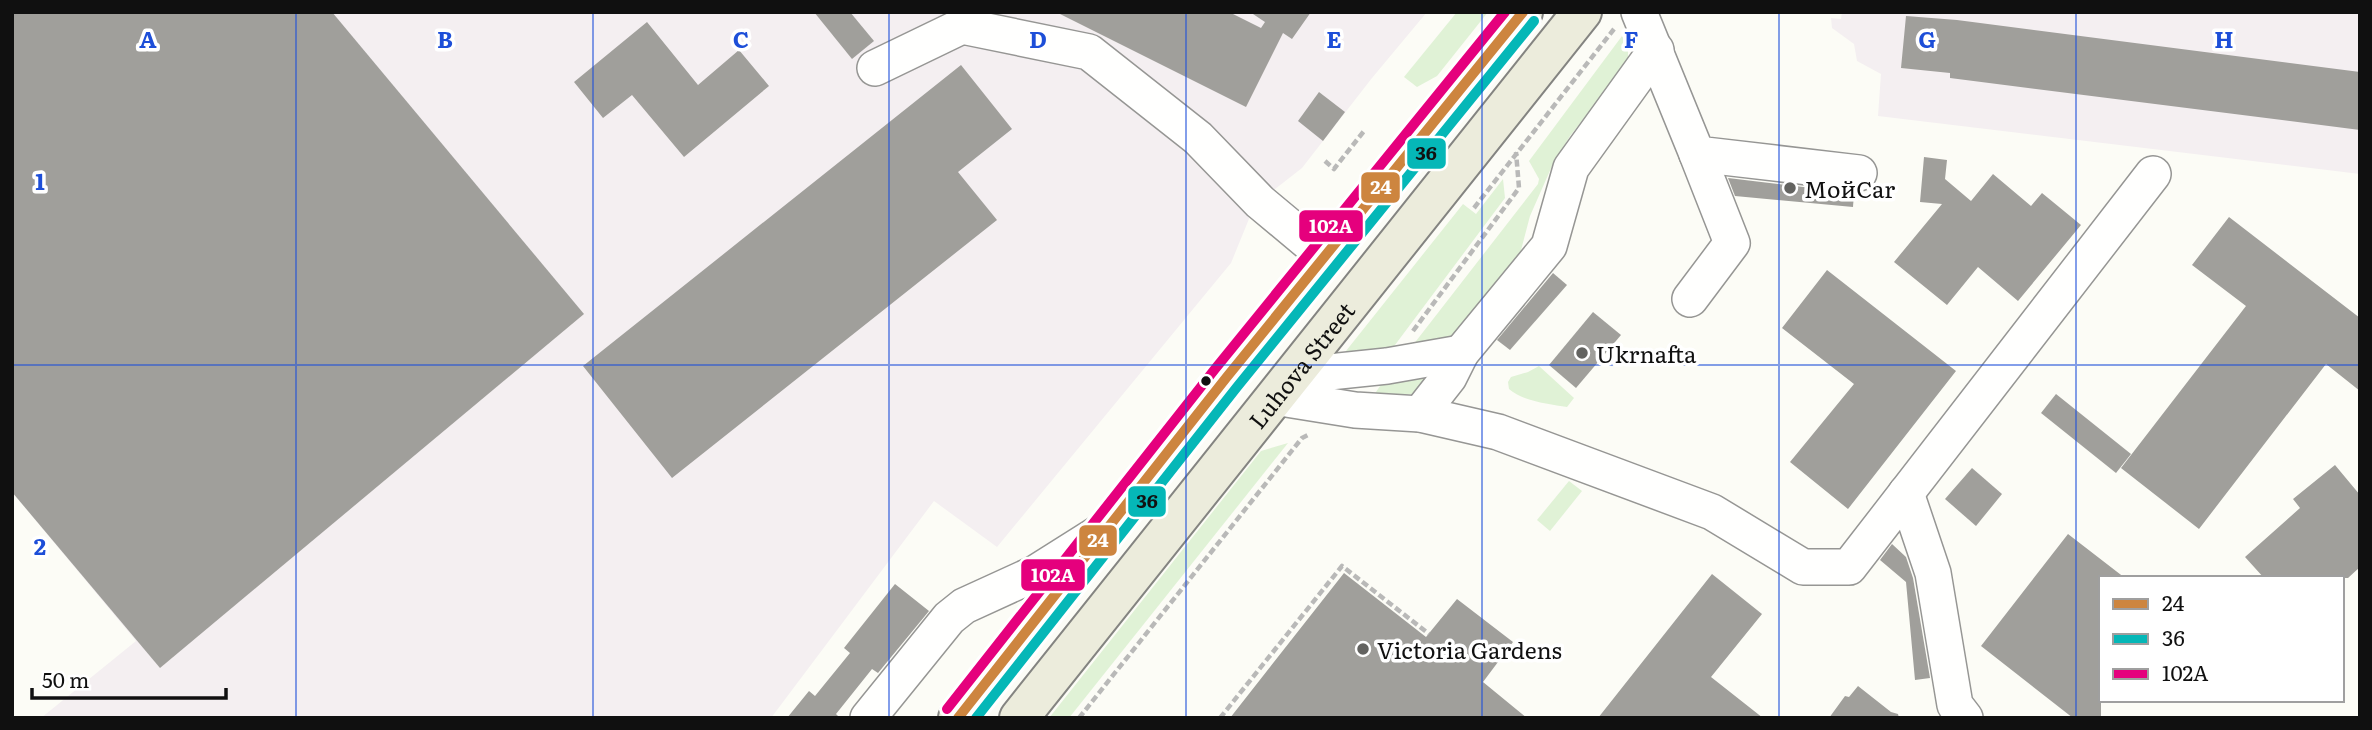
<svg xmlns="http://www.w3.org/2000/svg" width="2372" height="730" font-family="Literata,serif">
	<rect width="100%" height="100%" fill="#fcfcf6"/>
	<g fill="#f4eff1">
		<path d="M12 12H1427L1372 78 1302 168 1266 196 1251 214 1231 263 997 547 934 501 771 718H41L136 641 12 492Z"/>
		<path d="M1842 12H2360V174L1878 116 1881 74 1857 61 1854 44 1832 28 1831 18 1841 19Z"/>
	</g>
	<g fill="#e0f2d6">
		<path d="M1457 12H1488L1437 76 1417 87 1404 77Z"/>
		<path d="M1622 36 1628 47V61L1616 78 1570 136 1552 166 1530 216 1515 273 1452 340 1406 354 1538 184 1539 179 1529 161Z"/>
		<path d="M1503 179 1505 198 1386 357 1342 356 1463 204 1476 214Z"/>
		<path d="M1539 366 1574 398 1567 407C1549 404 1522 401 1509 389L1508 382 1511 377 1528 372Z"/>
		<path d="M1415 371 1430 377 1423 394 1374 395 1388 374Z"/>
		<path d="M1288 443 1069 718H1049L1261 451Z"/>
		<path d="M1569 481 1582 491 1550 531 1537 520Z"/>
	</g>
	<g fill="#a09f9b">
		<path d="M12 12H332L584 314 160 668 12 492Z"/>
		<path d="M814 12H850L874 41 852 59Z"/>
		<path d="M1056 12H1229L1261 28 1265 22 1250 12H1311L1292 39 1283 33 1246 107Z"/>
		<path d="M1906 16 1957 20 2360 72V130L1950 78V73L1901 68Z"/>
		<path d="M647 22 698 85 739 50 769 86 684 157 632 95 603 118 574 82Z"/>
		<path d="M961 65 1012 129 958 172 997 220 672 478 583 366Z"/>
		<path d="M1319 92 1345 112 1323 141 1298 121Z"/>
		<path d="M1924 157 1947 160 1945 179 1971 201 1993 174 2031 206 2042 193 2081 225 2018 301 1978 267 1947 305 1894 262 1942 204 1920 202Z"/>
		<path d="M1728 178 1854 193 1853 207 1735 196Z"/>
		<path d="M2229 217 2360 318V391L2326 364 2199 529 2121 468 2246 306 2192 265Z"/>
		<path d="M1827 270 1956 371 1848 509 1790 462 1854 384 1782 328Z"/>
		<path d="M1553 273 1567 285 1510 350 1497 340Z"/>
		<path d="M1593 312 1621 335 1576 388 1549 365Z"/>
		<path d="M2056 394 2131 454 2116 473 2041 413Z"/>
		<path d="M2335 465 2360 495V567L2348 578H2264L2245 557 2300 508 2293 499Z"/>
		<path d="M1972 468 2002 494 1976 526 1945 499Z"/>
		<path d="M2068 534 2125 578H2101V718H2073L1981 646Z"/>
		<path d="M1892 544 1906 557 1913 578 1930 678 1915 680 1906 582 1880 560Z"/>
		<path d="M1344 573 1426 637 1457 599 1513 642 1483 682 1527 718H1230Z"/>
		<path d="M1712 574 1762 614 1711 677 1763 718H1598Z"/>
		<path d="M895 584 929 611 878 673 872 669 836 714 840 718H787L809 691 815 696 850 653 844 648Z"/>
		<path d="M1858 686 1891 712 1898 714 1899 718H1829L1845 696 1849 697Z"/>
	</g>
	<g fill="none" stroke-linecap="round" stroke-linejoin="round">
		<g stroke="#969694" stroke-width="38">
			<g id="minor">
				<path d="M1639 12 1697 154 1859 173"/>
				<path d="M875 68 962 26 1089 52 1198 138 1260 202 1326 257"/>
				<path d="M1690 299 1732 243 1697 154"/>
				<path d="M1291 376 1387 366 1461 353"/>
				<path d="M1274 397 1355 410 1420 414 1498 432 1712 512 1803 567H1849L2153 174"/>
				<path d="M1420 414 1449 377 1461 353 1549 246 1571 168 1656 50"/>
				<path d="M1906 493 1933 573 1955 705 1965 718"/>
				<path d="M868 718 949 618 964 606 1034 574 1099 533"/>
			</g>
		</g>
		<g stroke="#848481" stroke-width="42">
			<g id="major">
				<path d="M958 718 1226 378 1523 12"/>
				<path id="s1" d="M1019 718 1582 12"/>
			</g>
		</g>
		<g stroke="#b9b9b8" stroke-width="4.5" stroke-dasharray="7 3.5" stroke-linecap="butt">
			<path d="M1325 161 1334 169 1364 131"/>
			<path d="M1474 208 1614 29"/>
			<path d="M1413 331 1519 188 1516 152"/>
			<path d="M1079 718 1302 438 1310 434"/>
			<path d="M1220 718 1342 566 1429 634"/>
		</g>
		<use href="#minor" stroke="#fffffe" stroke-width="35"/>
		<use href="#major" stroke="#ececdc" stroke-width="38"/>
		<g stroke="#fff" stroke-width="16">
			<path id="bus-1" d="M958 718 1226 378 1523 12"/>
		</g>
		<g stroke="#fff" stroke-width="16">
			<path id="bus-2" d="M976 718 1237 387 1534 21"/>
		</g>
		<g stroke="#fff" stroke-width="16">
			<path id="bus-3" d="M947 709 1215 369 1505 12"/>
		</g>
		<use href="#bus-1" stroke="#cd853f" stroke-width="10"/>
		<use href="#bus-2" stroke="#05b7b7" stroke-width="10"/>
		<use href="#bus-3" stroke="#e5007d" stroke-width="10"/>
	</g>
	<path fill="none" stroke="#1d4ed8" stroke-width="2" stroke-opacity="0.55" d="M296 12V718M593 12V718M889 12V718M1186 12V718M1482 12V718M1779 12V718M2076 12V718M12 365H2360"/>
	<g fill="#636360" stroke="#fff" stroke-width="2.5">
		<circle cx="1790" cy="188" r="7"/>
		<circle cx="1582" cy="353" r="7"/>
		<circle cx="1363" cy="649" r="7"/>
	</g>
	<circle fill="#101010" stroke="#fff" stroke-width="2.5" cx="1206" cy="381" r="6"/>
	<g text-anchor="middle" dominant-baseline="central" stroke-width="7" stroke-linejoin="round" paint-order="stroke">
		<g font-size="23" fill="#101010" stroke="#fff" text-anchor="start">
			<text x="1804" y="188">МойCar</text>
			<text x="1596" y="353">Ukrnafta</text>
			<text x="1377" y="649">Victoria Gardens</text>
		</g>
		<g font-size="23" fill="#101010" stroke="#fff">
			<text stroke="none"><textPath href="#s1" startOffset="452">Luhova Street</textPath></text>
		</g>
	</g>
	<g font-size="23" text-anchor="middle" font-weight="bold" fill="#1d4ed8" stroke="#fff" stroke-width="7" stroke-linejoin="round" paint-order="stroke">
		<text x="148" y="48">A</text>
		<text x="445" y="48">B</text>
		<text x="741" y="48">C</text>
		<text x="1038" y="48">D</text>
		<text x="1334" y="48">E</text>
		<text x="1631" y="48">F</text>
		<text x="1927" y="48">G</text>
		<text x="2224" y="48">H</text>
		<text x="40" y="190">1</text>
		<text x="40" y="555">2</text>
	</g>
	<g stroke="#fff" stroke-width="2.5">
		<rect x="1406" y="137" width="41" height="33" rx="7" fill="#05b7b7"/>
		<rect x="1360" y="171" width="41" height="33" rx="7" fill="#cd853f"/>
		<rect x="1298" y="209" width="66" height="34" rx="7" fill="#e5007d"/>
		<rect x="1127" y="485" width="40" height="33" rx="7" fill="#05b7b7"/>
		<rect x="1078" y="524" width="40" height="33" rx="7" fill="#cd853f"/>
		<rect x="1020" y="558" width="66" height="34" rx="7" fill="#e5007d"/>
	</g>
	<g font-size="19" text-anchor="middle" font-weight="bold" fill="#fff">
		<text x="1381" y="194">24</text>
		<text x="1331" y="233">102А</text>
		<text x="1098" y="547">24</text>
		<text x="1053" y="582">102А</text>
	</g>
	<g font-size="19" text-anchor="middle" font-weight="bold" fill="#111">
		<text x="1426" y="160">36</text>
		<text x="1147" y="508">36</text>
	</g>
	<rect width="2372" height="730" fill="none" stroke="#101010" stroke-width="28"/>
	<rect x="2099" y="576" width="245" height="126" fill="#ffffff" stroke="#9f9f9f" stroke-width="2"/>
	<rect x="2113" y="599" width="35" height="10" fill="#cd853f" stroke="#9f9f9f" stroke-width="2"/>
	<text x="2162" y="611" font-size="21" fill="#101010">24</text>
	<rect x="2113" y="634" width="35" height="10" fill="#05b7b7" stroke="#9f9f9f" stroke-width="2"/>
	<text x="2162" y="646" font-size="21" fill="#101010">36</text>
	<rect x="2113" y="669" width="35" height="10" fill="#e5007d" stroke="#9f9f9f" stroke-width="2"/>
	<text x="2162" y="681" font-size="21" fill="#101010">102А</text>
	<path d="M32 688v10h194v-10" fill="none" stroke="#101010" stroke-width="3.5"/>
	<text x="42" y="688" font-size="21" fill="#101010" stroke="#ffffff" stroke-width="5" paint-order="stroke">50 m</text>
</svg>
